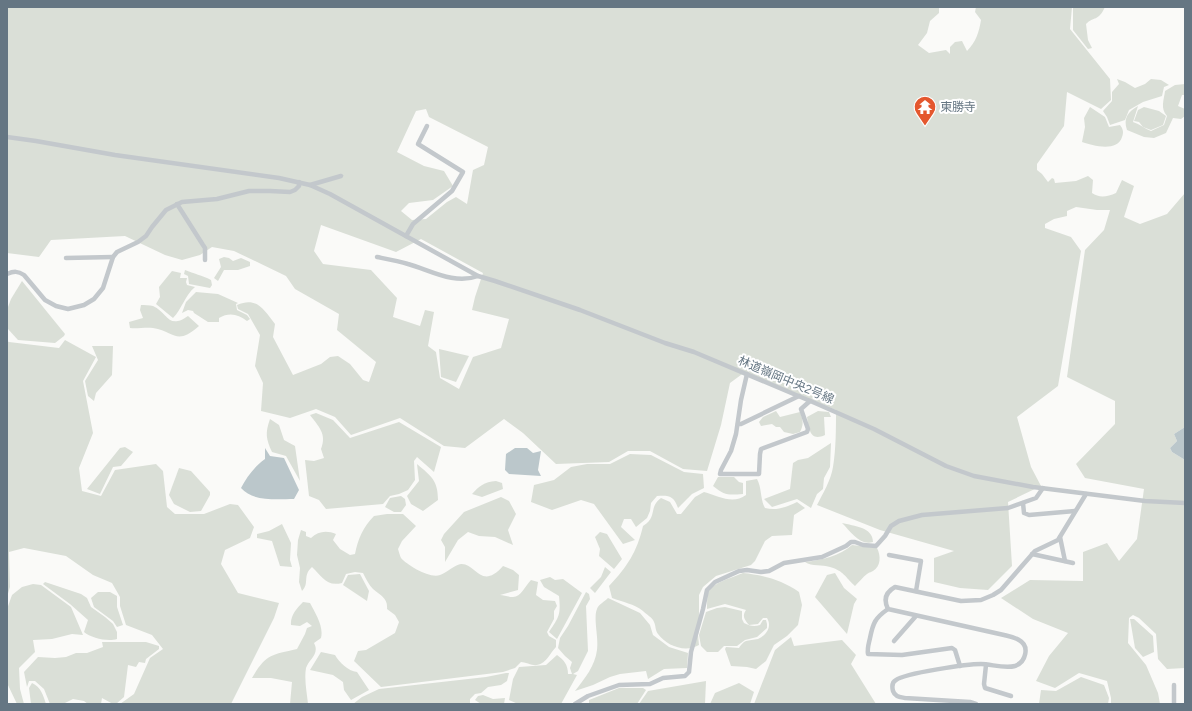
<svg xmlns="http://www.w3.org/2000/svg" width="1192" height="711" font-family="Figtree,'Noto Sans JP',sans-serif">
	<rect width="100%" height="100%" fill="#fafaf8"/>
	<g fill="#dadfd7" fill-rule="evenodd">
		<path d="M7 7H939V13L930 21 927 33 918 45 929 53 946 50 950 54V47L955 42 962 41 967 51C976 42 979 32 981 20L975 12 976 7H1072L1070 29 1110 79 1111 100 1101 109 1067 92 1064 126 1037 164V170L1042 174 1048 182 1052 178 1054 179 1055 183 1076 181 1088 176 1093 180 1092 193C1099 198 1107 197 1116 193L1122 180 1134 186 1124 217 1140 224 1167 214 1185 193V427L1174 434 1177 441 1170 448 1172 452 1185 460V668L1167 669 1158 659 1156 634 1139 618 1133 615 1129 618 1128 643 1146 665 1158 693 1160 704H1111V698L1107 681 1079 673 1055 688 1036 681 1049 656 1068 633 1033 619 1001 598 1030 580 1083 581V552L1107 543 1119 561 1137 539 1144 489 1085 478 1076 464 1115 424V401L1067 377 1085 250 1104 230 1110 210H1097L1076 207 1067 211V216L1054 219 1045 224V228L1071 237 1081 251 1058 386 1017 417 1031 467 1041 486 1008 502 1012 566 988 590 960 588 934 582V558L954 551 880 530 817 505C823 493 831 480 833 467 836 449 836 429 836 410L745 372 730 383 721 425 707 471 683 469 650 451H628L609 462 556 464 523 433 504 419 465 448 444 446 400 418 351 435 335 417 316 409 290 418 261 411 263 383 255 366 260 335 248 314 238 309 237 305C257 296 264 310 275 324L273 337 293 375 321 364 330 357 338 356 350 364 363 380 369 382 376 362 337 330 339 314 295 289 286 276 234 251 212 247 200 255 182 260 165 255 125 236 51 240 39 257 7 253ZM426 109 429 117 488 147 484 165 473 170 467 204 456 197 447 202 426 219 412 220 401 211 409 203 433 200 453 186 444 171 424 166 397 152 416 111ZM321 225 396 252 421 239 483 273 475 297 472 310 509 319 501 348 473 357 459 389 440 378 436 352 428 346 434 312 425 310 420 326 393 317 397 298 371 270 323 264 314 251Z"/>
		<path d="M1073 7H1105C1098 22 1094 16 1086 24L1088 40 1092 48 1088 49 1073 30Z"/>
		<path d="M1117 79 1125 82 1135 88 1145 84 1151 79 1161 80 1169 85 1164 87 1162 96 1143 102 1129 110 1125 120 1110 125 1107 117 1103 111 1112 101V92L1119 84Z"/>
		<path d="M1185 84V95H1182L1178 106 1185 109V116L1181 119 1173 118 1166 133 1154 138 1144 137 1127 130C1123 118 1128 112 1138 106L1133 122C1140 124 1145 129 1151 131L1164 125 1167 116C1160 108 1164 100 1165 91L1175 85Z"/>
		<path d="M1090 107 1105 117 1109 127 1120 125C1123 129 1124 132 1122 137 1118 152 1093 146 1082 142L1085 127 1084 118Z"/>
		<path d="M1144 107 1159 111 1166 116 1163 125 1151 130 1143 127 1139 122 1134 121 1138 110Z"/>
		<path d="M224 257 229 258 233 261 241 258 250 262V266L238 270H224L218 281 214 278 221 267 219 259Z"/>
		<path d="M185 270C194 274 202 275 211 280L212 285 210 288 189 284 188 276 184 274Z"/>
		<path d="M172 271 181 273 180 278H187L186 282 187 285 195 287C185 295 182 309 173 318L156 304 160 297 159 287Z"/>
		<path d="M22 281 65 334 64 336 55 343 18 340 8 329V307L11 299Z"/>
		<path d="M196 292 218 294 238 303 236 304 237 310 247 315 250 319 247 321C238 314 229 312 219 318V322H208L194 313 193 311 188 310 182 313 186 302Z"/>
		<path d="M141 305C144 305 150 305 153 306 168 313 168 330 188 316L199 326C176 346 176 332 153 328 145 327 137 329 130 328L129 322 143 318 140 310Z"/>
		<path d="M65 340 96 357 83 381 93 433 79 468 82 491 101 496 115 470 156 464 163 471 167 507 175 514H204L230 504 238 505 254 527 250 538 225 550 221 564 238 593 279 603 274 618 231 704H120L134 694 150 658 163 649 152 635 126 625 120 606V597L112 583 93 575 66 556 24 548 9 552 10 587 7 597V341L9 342 59 348Z"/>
		<path d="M92 346H113L112 375 96 393 94 401 88 396 85 381 98 360Z"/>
		<path d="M439 349 469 356 456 382 441 377Z"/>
		<path d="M776 411 780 417 800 412C803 420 804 424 800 432L793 434 784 432 780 427H776L772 424 761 426 759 422 763 417Z"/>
		<path d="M818 411 829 412 831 417H824L825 435C810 442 809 429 807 417Z"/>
		<path d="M316 413 333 420 350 438 399 422 441 447 434 472 417 457 414 461 415 480 408 490 399 494 390 496 383 504 326 509 319 500 309 496 305 460 314 461 324 458 321 449C327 434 319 427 310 415Z"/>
		<path d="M270 419 279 425 284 440 295 446 300 481 286 456 272 452C266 439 265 433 270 419Z"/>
		<path d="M831 443 830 467 824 478 823 489 817 494 811 508 797 499 772 507 764 499 790 489 793 463 798 460 808 458Z"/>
		<path d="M125 447 133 452 121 466 113 467 100 494 87 489 120 448Z"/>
		<path d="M630 454 651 455 684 472 703 474 704 488 692 494 678 508C674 496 669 495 657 496L651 503 650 511 647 518 636 527 631 519H624L621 527 635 540 623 544 594 504 581 500 552 510 531 502 534 485 554 480 571 467 587 464H610Z"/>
		<path d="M417 464C431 476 438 480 438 500L423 511 411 504 407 496 419 481Z"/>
		<path d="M179 468 191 471 210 492V495L201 511 190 512 174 504 169 495Z"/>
		<path d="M718 477H734L739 482 743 483V494C729 495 725 496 713 486Z"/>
		<path d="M757 479C762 488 760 499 765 508 777 511 786 507 797 502L805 508 794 515 792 535 772 536 765 541 755 561 751 565 716 576 703 587 699 595V616L700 625 698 635 699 645C685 653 667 646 658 634 655 630 656 626 654 622 653 618 646 614 643 611 634 604 623 602 612 598L609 586C627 567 637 552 643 526 658 517 648 508 661 498L670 502 677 514H681L695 497 704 492C718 496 733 505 746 495V481Z"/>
		<path d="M496 481 502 483 503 489 482 497 472 494C479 486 484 482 496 481Z"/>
		<path d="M401 496 405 499 406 505 401 512H394L385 507 390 498Z"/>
		<path d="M501 497 509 501 516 514 508 530 513 545 495 537 479 536 468 532 458 540 445 562V547L441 540 444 534 464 512Z"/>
		<path d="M387 514H403L416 526 402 541 398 549C399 552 400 556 401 558 407 565 430 579 440 575 446 573 456 564 461 564 476 563 481 591 503 566L513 570 519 575 518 590 500 595C504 595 508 597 513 597 521 597 525 586 531 580L538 582 536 595 543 600 555 601 557 606 554 611V619L547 632 549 636 556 640V647C550 653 547 663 537 665 533 666 525 662 521 662L515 668 503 672 381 687 354 661 358 651 366 650 395 633 399 622 395 615 387 609C388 598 381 596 373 589 369 585 366 579 363 573L355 572 346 574 342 583C326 587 322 576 312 567 302 576 310 583 302 591L299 582 300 568 297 555 298 540 301 530 306 532V536L311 538C318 531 327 530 336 534L333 540 340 549 350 555 355 554C358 539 363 527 374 516Z"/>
		<path d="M842 523C854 526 873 527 873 542 860 546 851 532 842 523Z"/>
		<path d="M282 524 291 543 290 560 292 567 280 566 272 541 257 538V534L269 531Z"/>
		<path d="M600 532 607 534 622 559 614 569 599 556 600 549 595 537Z"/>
		<path d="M852 545 877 548C881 556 881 566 873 571 868 574 871 571 867 574 863 577 859 582 855 586 845 577 844 571 830 567 822 564 812 567 805 562 821 560 840 556 852 545Z"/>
		<path d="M605 567 611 572 595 593 590 588 601 577Z"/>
		<path d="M743 573C763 575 782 580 799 592L802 605 798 625 787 636 774 645 766 661 756 669 747 667 731 666 725 649 726 647 739 648C740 646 743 642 746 641 749 640 754 640 758 639 767 635 772 626 767 618H763L758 624 749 625C744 619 742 616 746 610L725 604 707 609C707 604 707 598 708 593 711 583 734 577 743 573Z"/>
		<path d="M835 573 844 588 857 599 854 604 847 634 815 597 827 575Z"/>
		<path d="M360 574 369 591 367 601 343 585 348 575Z"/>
		<path d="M550 577 555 580 563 579 582 593 557 639 549 632C559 617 561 615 559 596L544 587 540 580Z"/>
		<path d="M45 582 81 594 87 598 91 607 105 617 113 624 117 632V639C108 642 91 638 84 632L88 620 70 604 43 584Z"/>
		<path d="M33 584 41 585 71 607 83 635 72 634 52 639 33 640 35 652 19 668 20 689 24 704H17L7 683V609L12 595 22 587Z"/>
		<path d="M98 592H110L117 596V607L123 625 117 627 113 621 94 607 91 598Z"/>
		<path d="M586 592 589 594 590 599 586 606 588 651 578 671 573 674 577 675 561 704H518L509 700 513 679 519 667 546 665 557 655C564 660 568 665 568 674H572L570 668 572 662 565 656 558 648 560 638 568 626Z"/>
		<path d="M608 598 640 613 650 625 653 635 669 647 688 653 687 668 664 669 648 679 646 671 620 674 610 677 593 685 575 691C585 678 595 666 597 650 599 638 593 618 597 609 598 605 605 601 608 598Z"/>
		<path d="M303 602 310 603C315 613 324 626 321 638L314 643C320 654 309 659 306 668 304 680 307 693 308 704H290L292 682 271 678H252C266 654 271 655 297 649L305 634 307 628 312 626 307 622 300 626 291 625C290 616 297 608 303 602Z"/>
		<path d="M725 607 742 611V619L744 623C750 626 754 627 760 625L763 620H766L767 624V628L757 637 745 640 737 646H724L718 652H707L701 646 699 635 706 612 717 608Z"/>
		<path d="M1130 619H1134L1153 636 1154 652 1143 657 1135 648Z"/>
		<path d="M791 637 794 646 842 640 856 655 851 664 876 704H754L775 650Z"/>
		<path d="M102 642H146L159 646V649L146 659 145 663 139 662 136 667 128 665 124 697 116 704H113L102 698 101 704H88L84 701 73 699 63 704H50L44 689 35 681H29L27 687 24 672 38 657 55 658 66 657 76 653H87L103 647Z"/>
		<path d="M321 652 335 655C339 662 348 671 357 672L369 690 351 700 344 690 343 682 333 675 310 670Z"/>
		<path d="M506 673H509L507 681 501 685 488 687 481 693 475 694 470 699V703L472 704H353L362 697 379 689 486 677Z"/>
		<path d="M1081 677 1104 685 1109 698 1108 704H1039L1041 690 1056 691Z"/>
		<path d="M706 681 705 704H639L648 691Z"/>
		<path d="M32 683C41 687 43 695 46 704H31L29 688Z"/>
		<path d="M739 683 754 692 750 704H710L715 693Z"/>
		<path d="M619 688H643L646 690 637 704H589V700Z"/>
		<path d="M483 695 493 699 505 698 504 704H481L475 700 478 696Z"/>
	</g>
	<g fill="#bbc7cb">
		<path d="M1185 427V460L1172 452 1170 448 1177 441 1174 434Z"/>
		<path d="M265 448 270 456 284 458 299 490 294 499C277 499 253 502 241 488 247 477 254 467 265 459Z"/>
		<path d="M515 448H527L533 453 541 451 538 470 541 476 509 474 505 470 506 454Z"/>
	</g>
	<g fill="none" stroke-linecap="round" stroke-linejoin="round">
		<g stroke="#c3c8cc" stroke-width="4.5">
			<path d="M7 137 36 141 115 155 279 178 310 185 330 194 478 276 495 281 580 310 665 343 694 352 815 403 874 429 946 466 974 476 1033 487 1145 501 1185 503"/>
			<path d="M310 185 341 176"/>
			<path d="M177 204 203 245 205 248V260"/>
			<path d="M406 236 413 224 452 191 463 172 418 144 427 126"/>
			<path d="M377 257C387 259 398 261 408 264 430 270 454 285 478 276"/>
			<path d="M66 258 113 257"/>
			<path d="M7 274C14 271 18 271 24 275L45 300 56 306 68 309 84 305 94 299 103 288 113 257 117 252 138 242 146 236 152 227 166 210 182 202 217 199 249 191H270L290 192 295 190 299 186V182"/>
			<path d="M747 374 741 400 736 434 731 451 721 470 720 474H759L760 454 761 449 807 432 808 429 801 409 810 401"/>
			<path d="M738 424H741L799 396"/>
			<path d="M1023 503 1024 513 1029 515 1075 511"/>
			<path d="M1060 537 1065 561"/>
			<path d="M1032 554 1073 563"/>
			<path d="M889 555 921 561 916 591"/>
			<path d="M888 609C875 618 873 623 870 638 869 643 867 648 868 654L902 655 952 648 955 650 960 666"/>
			<path d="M894 641 916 616"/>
			<path d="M986 665 984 684 985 688 1011 696"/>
			<path d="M1174 685V704"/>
			<path d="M575 704 588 696 619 685 650 684 663 678 685 676 689 672 691 652 703 609 707 590 715 582 739 571 747 570 761 572 769 571 784 563 822 557 846 546 851 542H855L863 545 876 546 885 536 891 526 899 521 922 515 1008 508 1036 498 1043 488"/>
			<path d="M976 704 970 702 905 698C900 697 895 697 893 691 892 687 892 682 896 680 905 673 968 664 981 664 991 664 1004 669 1015 666 1026 662 1030 646 1019 640 1014 637 1008 636 1004 635L888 609C883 599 886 592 895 587L961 601 981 600 993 595 1001 590 1035 551 1058 540 1086 494"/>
		</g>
	</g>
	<defs>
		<g id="temple-pin" transform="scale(1.15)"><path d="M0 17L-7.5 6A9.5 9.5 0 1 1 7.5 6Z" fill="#e4572e" stroke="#fff"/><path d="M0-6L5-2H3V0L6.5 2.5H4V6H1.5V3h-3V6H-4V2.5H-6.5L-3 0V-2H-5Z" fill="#fff"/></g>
	</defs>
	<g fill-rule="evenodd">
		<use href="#temple-pin" x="925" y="107"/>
	</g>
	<g text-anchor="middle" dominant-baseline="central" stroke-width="4" stroke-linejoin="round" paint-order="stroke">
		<g font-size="12" fill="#657683" stroke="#fff" text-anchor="start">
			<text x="940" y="107">東勝寺</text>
		</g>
		<g font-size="12" fill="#657683" stroke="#fff">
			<text transform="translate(786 380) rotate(23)">林道嶺岡中央2号線</text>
		</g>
	</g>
	<rect width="1192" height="711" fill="none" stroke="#657683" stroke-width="16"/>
</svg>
